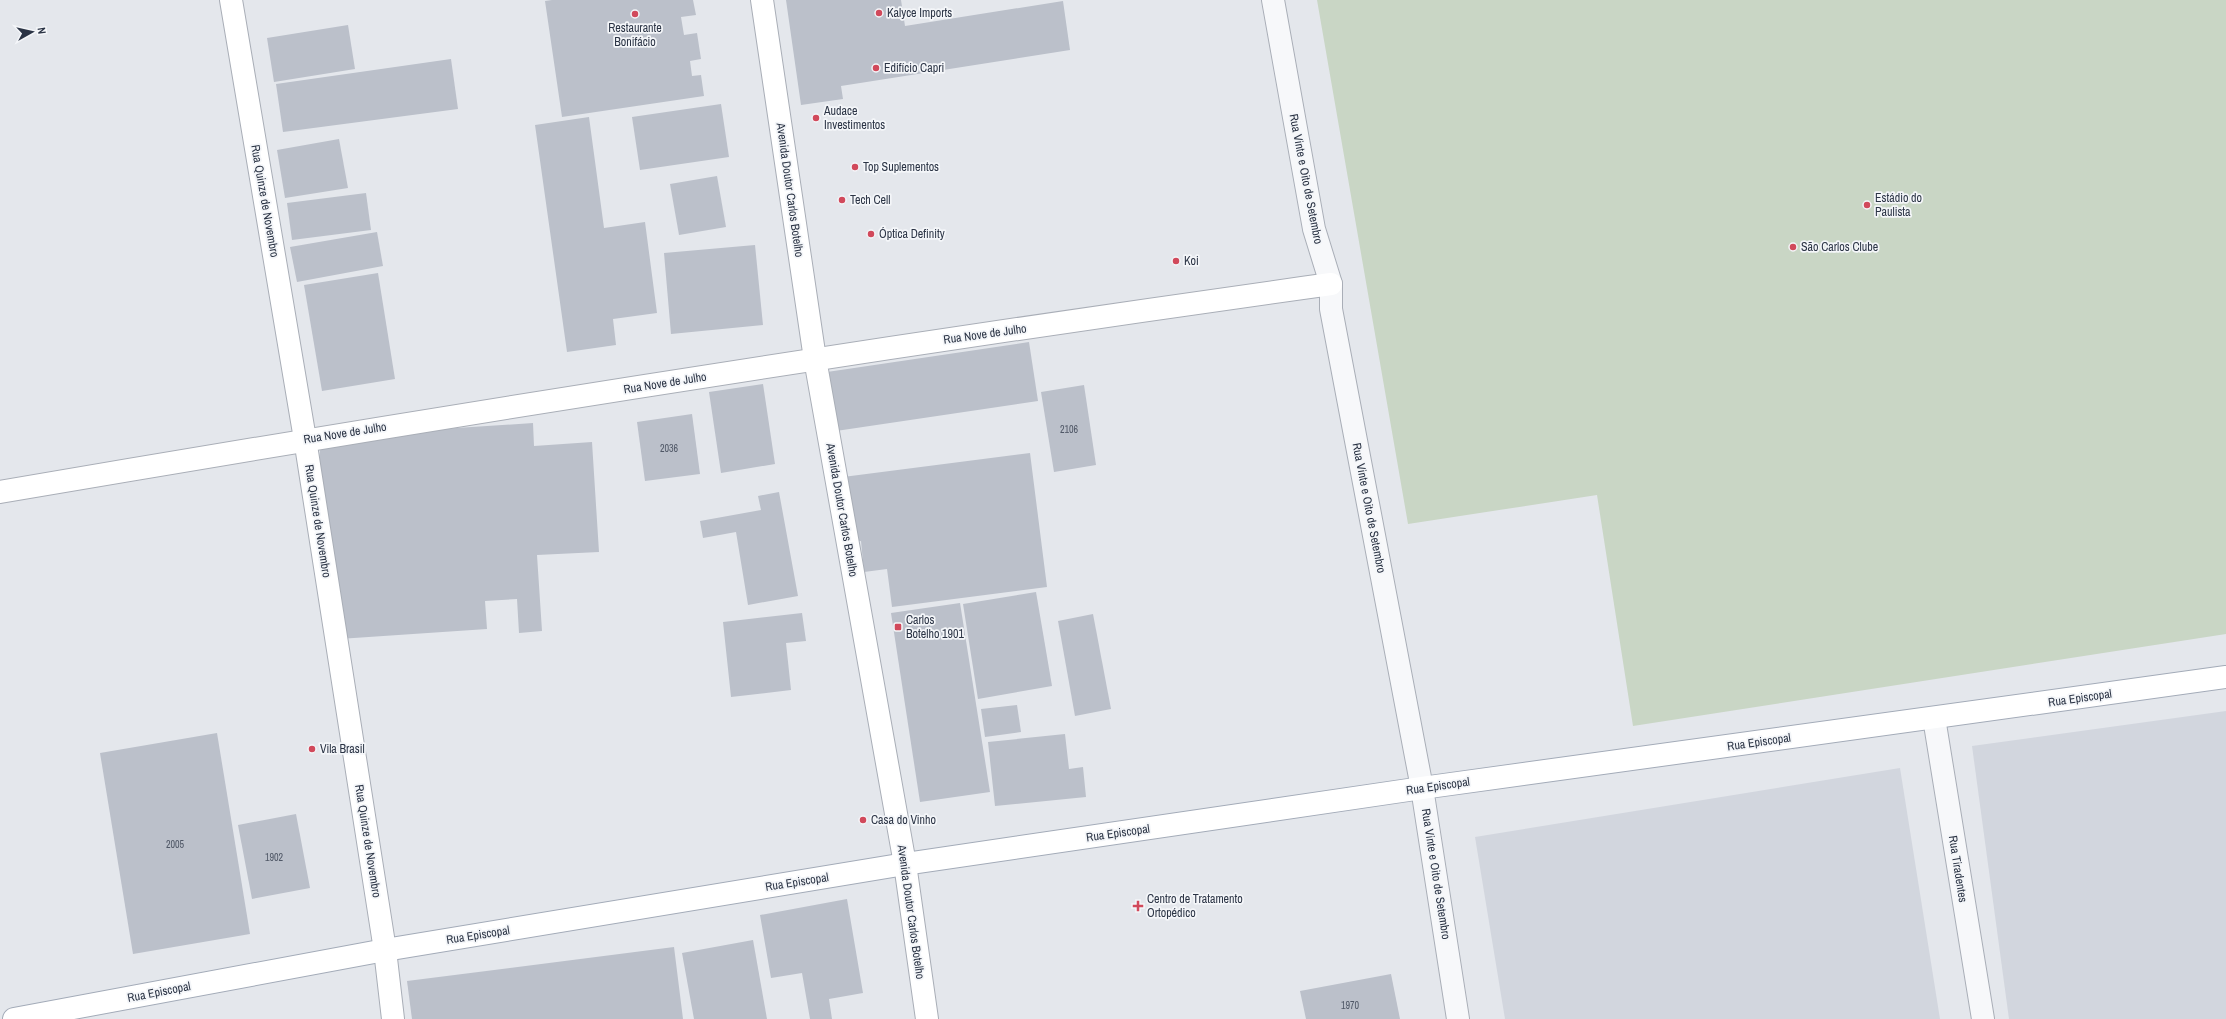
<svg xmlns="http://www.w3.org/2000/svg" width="2226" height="1019" font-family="'Archivo Narrow',sans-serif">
	<rect width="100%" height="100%" fill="#e4e7ec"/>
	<g fill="#d2d6de">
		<path d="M2226 711V1019H2009L1972 746Z"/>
		<path d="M1900 768 1940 1019H1505L1475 837Z"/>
	</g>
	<path fill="#c9d6c5" d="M1317 0H2226V634L1633 726 1597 495 1408 524Z"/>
	<g fill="#bbc0ca">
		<path d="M552 0H693L696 15 681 17 684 35 697 33 701 59 690 61 692 76 701 75 704 96 562 117 545 1Z"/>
		<path d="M786 0H901L905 26 1063 1 1070 50 841 86 843 99 801 105Z"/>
		<path d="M348 25 355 69 274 82 267 38Z"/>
		<path d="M451 59 458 109 283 132 276 84Z"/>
		<path d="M721 104 729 157 640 170 632 117Z"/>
		<path d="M589 117 604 228 645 222 657 313 613 319 616 345 567 352 535 125Z"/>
		<path d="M339 139 348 188 285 198 277 150Z"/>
		<path d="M717 176 726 227 679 235 670 184Z"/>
		<path d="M366 193 371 230 292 240 287 203Z"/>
		<path d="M377 232 383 266 297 282 290 247Z"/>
		<path d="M755 245 763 325 671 334 664 253Z"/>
		<path d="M378 273 395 379 322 391 304 285Z"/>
		<path d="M1029 342 1038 401 836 431 827 372Z"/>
		<path d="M763 384 775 464 721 473 709 392Z"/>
		<path d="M1084 385 1096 465 1054 472 1041 392Z"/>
		<path d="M692 414 700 474 645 481 637 422Z"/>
		<path d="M533 423 534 446 592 442 599 552 537 555 542 631 519 633 517 599 485 601 487 629 339 639 318 466 321 444 380 440V433Z"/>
		<path d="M1030 453 1047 587 892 607 887 569 864 572 861 541 852 542 843 477Z"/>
		<path d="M779 492 798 596 748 605 736 532 703 538 700 521 761 510 758 496Z"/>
		<path d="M1036 592 1052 686 978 699 963 604Z"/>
		<path d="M960 603 990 792 920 802 891 613Z"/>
		<path d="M802 613 806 641 786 643 791 690 731 697 723 622Z"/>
		<path d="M1093 614 1111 709 1075 716 1058 621Z"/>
		<path d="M1017 705 1021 732 985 737 981 709Z"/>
		<path d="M217 733 250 934 133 954 100 753Z"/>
		<path d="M1065 734 1069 769 1083 767 1086 797 995 806 988 742Z"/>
		<path d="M296 814 310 888 252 899 238 825Z"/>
		<path d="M847 899 863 993 829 999 832 1019H810L802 973 771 978 760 915Z"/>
		<path d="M753 940 767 1019H694L682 953Z"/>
		<path d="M674 947 683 1019H412L407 981Z"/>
		<path d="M1391 974 1400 1019H1306L1300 991Z"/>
	</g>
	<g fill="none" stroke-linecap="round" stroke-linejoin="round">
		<g stroke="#a9aeb7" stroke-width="24">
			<g id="street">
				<path d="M1273 0 1314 229 1331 284V309L1422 788 1458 1019"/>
				<path d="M1934 718 1983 1019"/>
			</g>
		</g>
		<g stroke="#a9aeb7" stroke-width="24">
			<g id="secondary">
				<path d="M231 0 305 439 385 950 393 1019"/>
				<path d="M762 0 815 359 905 864 927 1019"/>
				<path d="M0 492C443 416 886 346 1331 284"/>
			</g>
		</g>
		<g stroke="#a3abb8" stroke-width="24">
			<path id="primary" d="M14 1019 385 950 905 864 1422 788 2226 677"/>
		</g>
		<use href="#street" stroke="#f7f8fa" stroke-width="22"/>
		<use href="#secondary" stroke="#fff" stroke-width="22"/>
		<use href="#primary" stroke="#fff" stroke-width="22"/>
	</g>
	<g fill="#d1495b" stroke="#f4f6f9" stroke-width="1.5">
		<circle cx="879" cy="13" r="4"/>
		<circle cx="635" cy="14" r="4"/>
		<circle cx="876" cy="68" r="4"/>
		<circle cx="816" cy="118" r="4"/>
		<circle cx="855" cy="167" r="4"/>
		<circle cx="842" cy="200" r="4"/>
		<circle cx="1867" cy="205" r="4"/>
		<circle cx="871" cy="234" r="4"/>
		<circle cx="1793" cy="247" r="4"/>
		<circle cx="1176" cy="261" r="4"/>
		<rect x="894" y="623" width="8" height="8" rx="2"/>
		<circle cx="312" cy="749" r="4"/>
		<circle cx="863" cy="820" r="4"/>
		<path d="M1136 900h4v4h4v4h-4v4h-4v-4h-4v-4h4z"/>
	</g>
	<g text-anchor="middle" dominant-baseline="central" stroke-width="3.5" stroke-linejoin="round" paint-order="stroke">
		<g font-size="10" fill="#4f5766">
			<text x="1069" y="429">2106</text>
			<text x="669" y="448">2036</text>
			<text x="175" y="844">2005</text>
			<text x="274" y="857">1902</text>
			<text x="1350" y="1005">1970</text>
		</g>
		<g font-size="12" fill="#2b3445" stroke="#f4f6f9" text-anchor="start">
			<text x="887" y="13">Kalyce Imports</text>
			<text x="635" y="28" text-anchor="middle">Restaurante<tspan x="635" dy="14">Bonifácio</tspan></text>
			<text x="884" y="68">Edifício Capri</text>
			<text x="824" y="111">Audace<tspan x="824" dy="14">Investimentos</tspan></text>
			<text x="863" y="167">Top Suplementos</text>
			<text x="1875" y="198">Estádio do<tspan x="1875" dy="14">Paulista</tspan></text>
			<text x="850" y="200">Tech Cell</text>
			<text x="879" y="234">Óptica Definity</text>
			<text x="1801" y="247">São Carlos Clube</text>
			<text x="1184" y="261">Koi</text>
			<text x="906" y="620">Carlos<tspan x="906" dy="14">Botelho 1901</tspan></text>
			<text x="320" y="749">Vila Brasil</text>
			<text x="871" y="820">Casa do Vinho</text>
			<text x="1147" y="899">Centro de Tratamento<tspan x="1147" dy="14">Ortopédico</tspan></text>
		</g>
		<g font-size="12" fill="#2b3445" stroke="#f4f6f9">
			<text transform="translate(1306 179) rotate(79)">Rua Vinte e Oito de Setembro</text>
			<text transform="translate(790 190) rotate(82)">Avenida Doutor Carlos Botelho</text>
			<text transform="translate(265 201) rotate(80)">Rua Quinze de Novembro</text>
			<text transform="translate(985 334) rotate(-8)">Rua Nove de Julho</text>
			<text transform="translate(665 383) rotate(-9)">Rua Nove de Julho</text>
			<text transform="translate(345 433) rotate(-9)">Rua Nove de Julho</text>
			<text transform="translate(1369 508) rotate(79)">Rua Vinte e Oito de Setembro</text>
			<text transform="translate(842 510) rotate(80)">Avenida Doutor Carlos Botelho</text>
			<text transform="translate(318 521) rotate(81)">Rua Quinze de Novembro</text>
			<text transform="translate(2080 698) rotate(-8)">Rua Episcopal</text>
			<text transform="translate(1759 742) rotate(-8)">Rua Episcopal</text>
			<text transform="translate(1438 786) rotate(-8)">Rua Episcopal</text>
			<text transform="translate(1118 833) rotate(-8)">Rua Episcopal</text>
			<text transform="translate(368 841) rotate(81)">Rua Quinze de Novembro</text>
			<text transform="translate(1958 869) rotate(81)">Rua Tiradentes</text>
			<text transform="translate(1436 874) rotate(81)">Rua Vinte e Oito de Setembro</text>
			<text transform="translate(797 882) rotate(-9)">Rua Episcopal</text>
			<text transform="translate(911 912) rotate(82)">Avenida Doutor Carlos Botelho</text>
			<text transform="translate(478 935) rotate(-9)">Rua Episcopal</text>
			<text transform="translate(159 992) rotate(-11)">Rua Episcopal</text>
		</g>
	</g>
	<g transform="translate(32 32) rotate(82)" stroke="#f4f6f9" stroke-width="3" paint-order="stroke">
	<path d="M0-3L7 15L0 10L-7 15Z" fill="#2b3445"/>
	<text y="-6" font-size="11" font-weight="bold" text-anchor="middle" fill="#2b3445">N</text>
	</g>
</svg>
